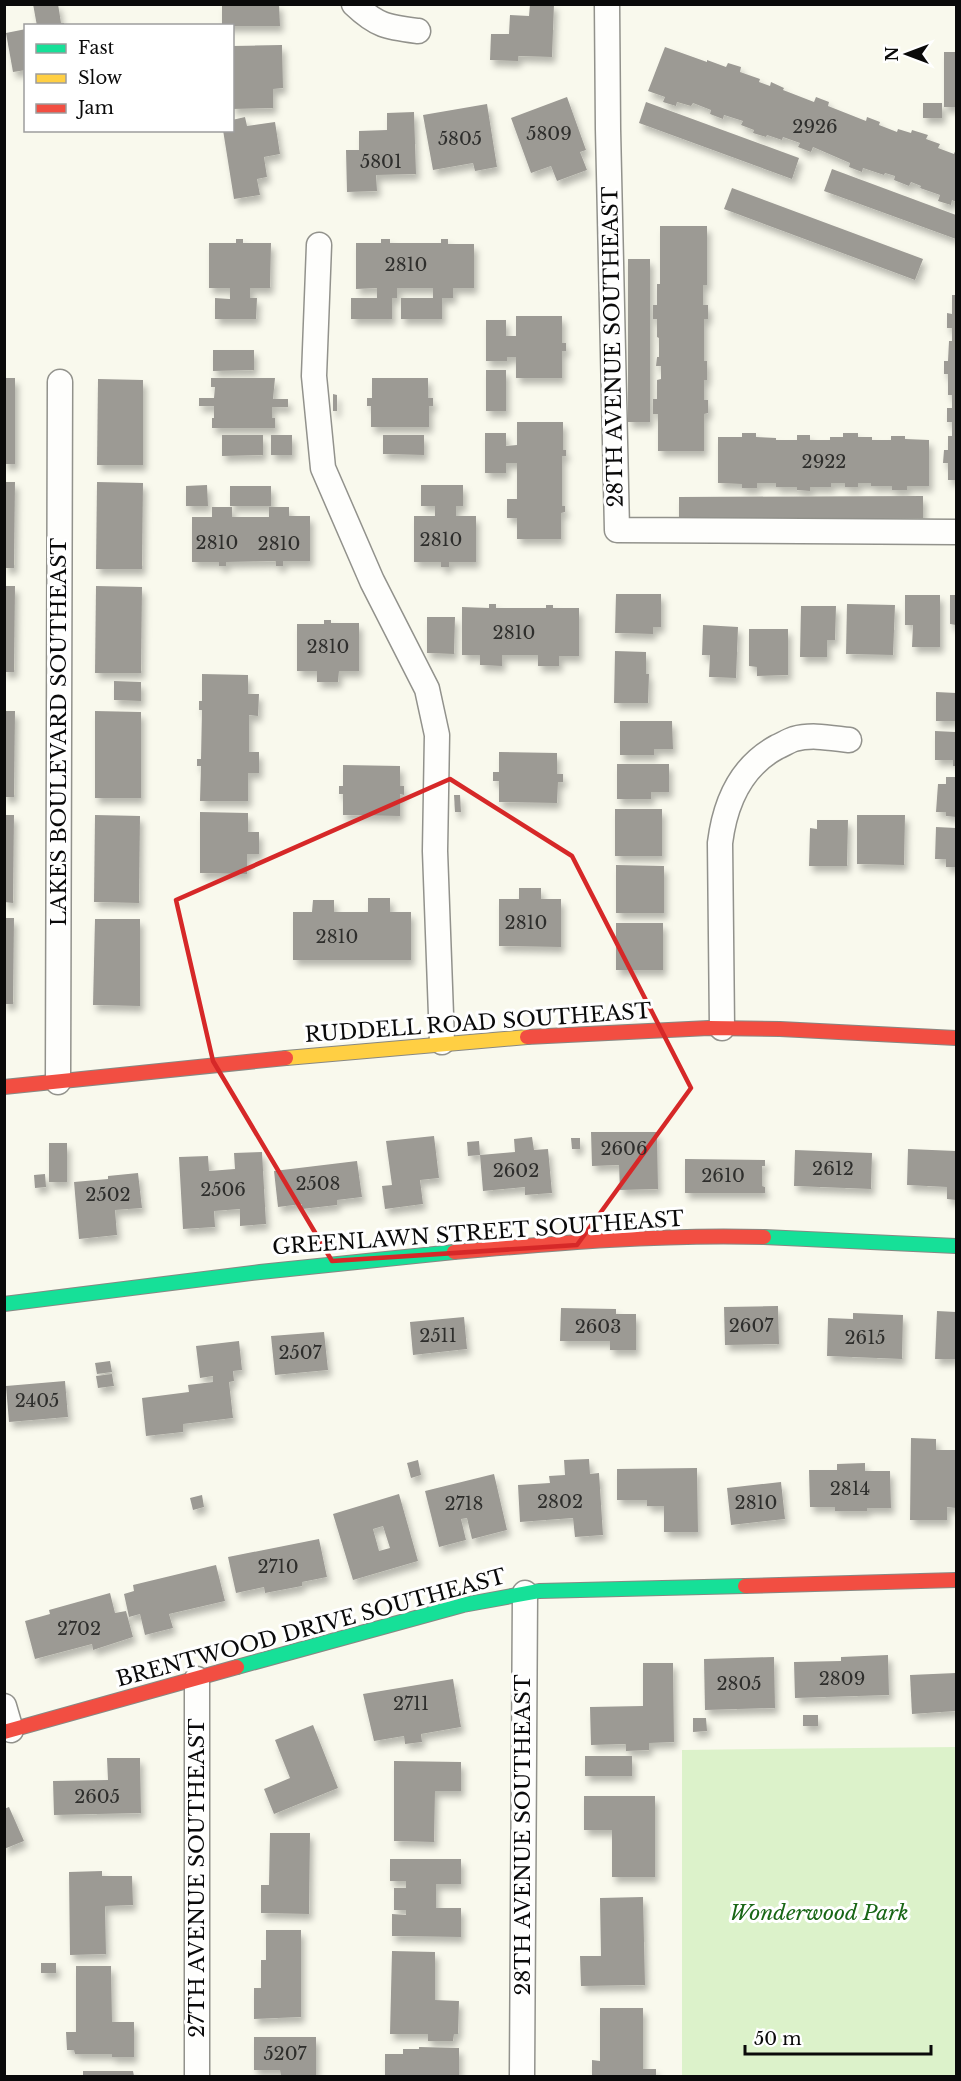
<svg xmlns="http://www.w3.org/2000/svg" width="961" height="2081" font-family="'Libre Baskerville',serif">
	<defs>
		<filter id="shadow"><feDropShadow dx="3.5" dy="6" stdDeviation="3" flood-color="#0004"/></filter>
	</defs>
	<rect width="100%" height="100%" fill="#f9f9ed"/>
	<path fill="#dcf2ca" d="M956 1747V2076H682V1750Z"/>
	<g fill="#9c9a94" fill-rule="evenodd" filter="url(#shadow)">
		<path d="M33 4H58L61 23H64V26H37Z"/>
		<path d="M222 4H279L280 26H222Z"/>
		<path d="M530 4H554L552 57 518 56V61L490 60 491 34H509L510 15 529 16Z"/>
		<path d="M26 29V70L13 72 6 33Z"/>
		<path d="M282 45 283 88 273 89V108L232 109V46Z"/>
		<path d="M665 47 707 62V60L726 67 728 63 741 67 740 72 760 79 759 82 770 86 771 82 784 88 783 90 814 102 816 97 829 102 828 106 866 121 867 117 880 122 879 125 897 132 898 129 911 133 912 130 928 135 926 139 940 144 938 148 954 154 956 149V202L952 200 951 205 938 201 940 195 920 188 921 186 911 182 909 186 894 180 895 176 885 173 884 175 863 168 862 172 849 167 850 163 813 147 811 152 798 147 800 143 783 137 782 140 767 135 766 137 753 133 754 130 741 125 743 121 724 115 723 119 710 114 711 110 693 103 691 106 677 102 676 106 663 102 665 97 648 91Z"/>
		<rect x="944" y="52" width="12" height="55"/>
		<path d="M567 97 586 150 580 152 587 170 557 181 551 166 531 173 511 118Z"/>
		<path d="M646 102 799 158 792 179 639 123Z"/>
		<rect x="923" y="103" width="19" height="15"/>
		<path d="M487 104 497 167 475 171 473 163 433 170 423 115Z"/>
		<path d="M414 112 416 174 376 175 377 191 347 192 346 150H359V131L387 130V113Z"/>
		<path d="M245 117 247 126 275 122 280 154 264 157 267 177 257 179 260 195 234 199 223 130H232V120Z"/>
		<path d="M832 169 956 215V239L824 191Z"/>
		<path d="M732 188 923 259 915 280 724 209Z"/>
		<path d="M660 226H707V285H703V305H708V319H704V361H707V380H704V400H708V413L704 414V451H658V414H653V399H657V380L661 379V366H656L657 357H659V338L657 337V319H653V305H657V284H660Z"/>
		<path d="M236 239H243V243H271L270 288H250V298H257L256 319H215V298L230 299V288H209V243H236Z"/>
		<path d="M381 239H390V243H441V239H448V244H474V288H453V298H442V319H401V298H433V288H397V298H392V319H351V298H377V288L356 289V243H381Z"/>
		<rect x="628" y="259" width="22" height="163"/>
		<path d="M952 295H956V480H948V463H943L944 450H948V436H952V422H947V408H952V395H948V374H944V361H948L949 341H952V328H947V313L952 314Z"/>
		<path d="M516 316H562V343H566V351H562V378H516V357H507V361H486V320H506V336H516Z"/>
		<path d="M213 350H254V370L213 371Z"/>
		<rect x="486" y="370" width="20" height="41"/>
		<rect x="4" y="378" width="11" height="86"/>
		<path d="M211 378H275L273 399H288V407H272V418H275V428H212V418H214V406H199V398H214L215 387H211Z"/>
		<path d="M372 378H428V398H433V406H429V427H371V406H367V398H372Z"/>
		<path d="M98 379 143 380V465H97Z"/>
		<path d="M333 394 337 395V411H333Z"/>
		<path d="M517 422H563V450H566V456H562V506H565V512L561 513V539H517V518H507V499H517V463H506V473H485V433H506V446L517 445Z"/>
		<path d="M742 433H756V437L776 438V440H797V435H810V440H830V437H843V433H858V437H872V440H891V436H905V439L929 440V486H907V490H892V486H871V483H858V487H845V483H831V487H810V491L797 490V487H776V483H757V488H742V484L718 483V437H742Z"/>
		<path d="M222 435H263V455L222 456Z"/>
		<rect x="271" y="435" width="21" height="20"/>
		<path d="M383 435H424V455L383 454Z"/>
		<path d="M5 482H15L14 568H5Z"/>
		<path d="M97 482 143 483 142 569H96Z"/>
		<path d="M207 485 208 506H186V486Z"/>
		<path d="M421 485H463V506H456V516H476V562H449V567H441V562H414V516H435V506H421Z"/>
		<rect x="230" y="486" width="41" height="20"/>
		<path d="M923 496V518L679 520V497Z"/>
		<path d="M212 507H232V517H269V507H289V516H310V561H283V566H276V561L226 562V566H219V562H192V517H212Z"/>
		<path d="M4 586H15L14 672H4Z"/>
		<path d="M96 586 142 587 141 673H95Z"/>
		<path d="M616 594H661V627H653V634L615 633Z"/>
		<path d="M905 595H940V647H912L913 625H905Z"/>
		<path d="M950 595H956V625L950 624Z"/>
		<path d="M489 604H496V608H546V605H553V608H579V656H559V666H538V655H502V666L480 665V655H462V607L489 608Z"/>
		<path d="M847 604 895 605 893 655 846 654Z"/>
		<path d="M801 606H836L835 640H827V657H800Z"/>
		<path d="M427 617H455L454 654 427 653Z"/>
		<path d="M324 620H331V623H359V671H339L338 682H317V671H297V624H324Z"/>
		<path d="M703 625 738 627 736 678 709 677 710 655H702Z"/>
		<path d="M749 629H788V675L757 676V667L749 666Z"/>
		<path d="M615 651 646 652V674H649L648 703H614Z"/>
		<path d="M202 674 248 675V694H259L258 716 249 715V752H259V773H248V801H200L201 766H197V759H201L202 710H199V701H202Z"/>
		<path d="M114 681 141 682V701L114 700Z"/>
		<path d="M936 692 956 693V721H936Z"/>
		<path d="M4 711H15L14 797H4Z"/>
		<path d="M95 711 141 712V798H95Z"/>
		<path d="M620 721H672L673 749H654V755H620Z"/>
		<path d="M935 731 956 732V766H953V760H935Z"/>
		<path d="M499 752 557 753V774H563V782H558L557 803 499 802V781H493V772H499Z"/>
		<path d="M617 764H669V792H651V799H617Z"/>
		<path d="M343 765 400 766V786H404V795L400 794V816L343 815V794H339V786H343Z"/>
		<path d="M946 777H956V817L946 816V812H936L938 784H946Z"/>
		<path d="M454 795H460L461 812H455Z"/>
		<rect x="615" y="809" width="47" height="47"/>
		<path d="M200 812 248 813V832H259V854H247V874L200 873Z"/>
		<path d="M4 815H14L13 903 4 902Z"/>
		<path d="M95 815 140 816 139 903 94 902Z"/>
		<path d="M857 815H905L904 865 857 864Z"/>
		<path d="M817 820H848L847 866H809L810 828 817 829Z"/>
		<path d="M936 827 956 828V867H946V859H935Z"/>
		<path d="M616 865 664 866V913H616Z"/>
		<path d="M519 888H541V899H561V947L499 946V899H519Z"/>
		<path d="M368 898H390V912H411V960H293V912H312L313 900H334V912H368Z"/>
		<path d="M4 918H14L13 1004H4Z"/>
		<path d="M95 919H140V1006L93 1005Z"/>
		<rect x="616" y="923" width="47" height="47"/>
		<path d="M591 1132H657L658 1189 620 1190 619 1165 592 1166Z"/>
		<path d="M434 1136 439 1178 420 1180 423 1204 385 1209 382 1186 392 1185 386 1141Z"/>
		<path d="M532 1137 534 1150 548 1149 552 1193 525 1195V1187L483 1191 480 1155 515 1152 514 1139Z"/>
		<path d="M571 1138H580V1149H572Z"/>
		<path d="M479 1141 480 1155 468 1156 467 1142Z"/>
		<rect x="49" y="1143" width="18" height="39"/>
		<path d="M908 1149 956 1151V1200L947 1199V1187L907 1185Z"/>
		<path d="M795 1150 872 1153 871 1189 794 1186Z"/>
		<path d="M262 1152 266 1224 240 1226V1209L214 1211 215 1227 183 1229 179 1157 208 1156 209 1171 235 1169 234 1153Z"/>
		<path d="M685 1159 765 1160V1166H762V1186L765 1187V1193H685Z"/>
		<path d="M357 1161 362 1197 337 1200V1205L302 1209V1204L278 1207 274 1171Z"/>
		<path d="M138 1173 142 1208 115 1210 117 1235 79 1239 74 1182 108 1179V1176Z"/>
		<path d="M45 1174 46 1187 35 1188 34 1175Z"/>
		<path d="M778 1306 779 1344 725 1345 724 1307Z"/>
		<path d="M561 1308 616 1309V1314H636V1350H610V1341H560Z"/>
		<path d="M937 1311 956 1312V1359H935Z"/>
		<path d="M853 1313 903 1315 902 1359 827 1356 828 1318 853 1319Z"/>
		<path d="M464 1317 467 1349 413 1355 410 1322Z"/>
		<path d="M324 1332 328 1370 275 1375 271 1336Z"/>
		<path d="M239 1341 242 1370 233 1371 234 1381 229 1382 233 1418 183 1424V1432L146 1436 142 1398 189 1392 188 1385 213 1382V1376L200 1378 196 1346Z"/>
		<path d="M110 1361 112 1372 97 1374 95 1363Z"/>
		<path d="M112 1374 114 1386 98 1388 96 1376Z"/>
		<path d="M65 1381 68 1417 9 1422 6 1386Z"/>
		<path d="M911 1438 936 1439V1450H956V1508L947 1507V1520H910Z"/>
		<path d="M589 1459 590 1474 599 1473 603 1535 575 1537 573 1518 520 1522 518 1485 550 1483 549 1476 565 1475 564 1460Z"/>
		<path d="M418 1460 421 1475 411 1478 407 1463Z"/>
		<path d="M865 1463V1471H890L891 1508H867V1511H835V1507H810L809 1470H837V1464Z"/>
		<path d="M697 1468 698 1532H664V1506H647V1500H617V1469Z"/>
		<path d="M494 1474 507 1530 472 1539 467 1518 461 1519 466 1540 439 1547 425 1491Z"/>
		<path d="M781 1482 785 1519 731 1525 727 1488Z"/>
		<path d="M399 1494 418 1561 353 1580 333 1514ZM383 1526 390 1548 379 1551 373 1529Z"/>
		<path d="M202 1495 204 1507 193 1510 190 1498Z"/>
		<path d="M319 1539 327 1577 302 1582V1586L265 1593 264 1587 236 1593 228 1557Z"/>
		<path d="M216 1565 225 1601 169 1614 173 1628 145 1635 140 1614 129 1617 124 1594 134 1591 133 1585Z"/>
		<path d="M110 1593 115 1613 126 1611 133 1637 93 1650 92 1644 35 1659 25 1621 50 1614 49 1610Z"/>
		<path d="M888 1655 889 1695 795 1698 794 1662 841 1661V1657Z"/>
		<path d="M774 1657 775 1708 705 1710 704 1659Z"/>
		<path d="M643 1663H673L674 1742 649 1743V1750L626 1751V1744L591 1745 590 1707 643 1706Z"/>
		<path d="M956 1673V1711L912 1714 910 1675Z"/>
		<path d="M453 1679 461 1727 421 1734 422 1742 405 1744 404 1736 374 1741 363 1694Z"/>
		<rect x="803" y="1715" width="15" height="11"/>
		<path d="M693 1718H706L707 1731 693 1732Z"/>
		<path d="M313 1725 338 1788 274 1814 264 1789 290 1778 275 1740Z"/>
		<rect x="585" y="1756" width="47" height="20"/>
		<path d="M107 1758H140L141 1813 54 1815 53 1781 108 1780Z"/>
		<path d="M394 1761 461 1762V1791H435L434 1842 394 1841Z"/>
		<path d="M584 1796H655V1877H612V1830H584Z"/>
		<path d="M9 1807 24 1841 4 1849V1809Z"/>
		<path d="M270 1833H310L309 1914 261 1913V1885H269Z"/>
		<path d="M390 1859H461V1884H436V1908H461V1937L392 1936V1914L406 1915V1910H394V1888H406V1881H390Z"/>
		<path d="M102 1871V1876H132L133 1905 105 1906 106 1954 70 1955 69 1872Z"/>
		<path d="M643 1897 645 1985 581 1986 580 1956H601L600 1898Z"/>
		<path d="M266 1930H301V2017L254 2019V1988H261V1960H266Z"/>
		<path d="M392 1951 435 1952V2000L459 2001 458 2034H454L453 2041H428V2034H390Z"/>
		<rect x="41" y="1963" width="15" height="10"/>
		<path d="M76 1966H111L112 2022H134V2057H112V2054H75L74 2050H67L66 2032H76Z"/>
		<path d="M600 2008H643V2069H656V2076H592V2060L600 2061Z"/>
		<path d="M254 2037H316V2076H281L280 2070H254Z"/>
		<path d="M419 2047 459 2048V2076H385V2054H403V2049H419Z"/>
		<path d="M83 2071H133L134 2076H83Z"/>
	</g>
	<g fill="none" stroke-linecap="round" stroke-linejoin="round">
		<g stroke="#92928c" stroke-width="27">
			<g id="street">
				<path d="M354 4C377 26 387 27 418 31"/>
				<path d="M607 4 608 129 617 530 956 532"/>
				<path d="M319 245 314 376 323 468 372 581 427 689 437 735 435 851 442 1042"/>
				<path d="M722 1028 720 843C725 803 740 767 777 747 782 745 788 741 794 739 812 734 831 738 849 740"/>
				<path d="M58 1082 60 382"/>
				<path d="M4 1706 11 1730"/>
				<path d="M197 2076V1679"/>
				<path d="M522 2076 525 1593"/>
			</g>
		</g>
		<g stroke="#888883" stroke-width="16">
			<g id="fast">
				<path d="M764 1237 956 1246"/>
				<path d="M4 1304 260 1272 454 1252"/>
				<path d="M237 1667 463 1605 539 1591 745 1586"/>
			</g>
		</g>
		<g stroke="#888883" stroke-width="16">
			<path id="slow" d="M286 1058 527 1037"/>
		</g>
		<g stroke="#888883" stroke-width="16">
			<g id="jam">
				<path d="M527 1037 709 1028 780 1029 956 1038"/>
				<path d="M4 1087 286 1058"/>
				<path d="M454 1252C557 1243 661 1234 764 1237"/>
				<path d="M745 1586 956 1580"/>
				<path d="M4 1732 237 1667"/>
			</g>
		</g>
		<use href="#street" stroke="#fefefc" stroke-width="24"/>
		<use href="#fast" stroke="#16e098" stroke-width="14"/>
		<use href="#slow" stroke="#ffcf43" stroke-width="14"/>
		<use href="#jam" stroke="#f24e42" stroke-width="14"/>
	</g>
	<path fill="none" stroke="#d62828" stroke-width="4.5" stroke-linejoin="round" d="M450 779 572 856 691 1088 577 1245 332 1261 213 1061 176 900Z"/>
	<g text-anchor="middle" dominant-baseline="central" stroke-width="6" stroke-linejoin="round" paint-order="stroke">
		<g font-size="18" fill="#2e2e2c">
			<text x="815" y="127">2926</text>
			<text x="549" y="134">5809</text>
			<text x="460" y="139">5805</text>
			<text x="381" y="162">5801</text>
			<text x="406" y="265">2810</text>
			<text x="824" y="462">2922</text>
			<text x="441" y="540">2810</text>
			<text x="217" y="543">2810</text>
			<text x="279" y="544">2810</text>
			<text x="514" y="633">2810</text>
			<text x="328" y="647">2810</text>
			<text x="526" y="923">2810</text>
			<text x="337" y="937">2810</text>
			<text x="624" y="1149">2606</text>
			<text x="833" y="1169">2612</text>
			<text x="516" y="1171">2602</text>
			<text x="723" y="1176">2610</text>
			<text x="318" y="1184">2508</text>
			<text x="223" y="1190">2506</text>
			<text x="108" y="1195">2502</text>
			<text x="751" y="1326">2607</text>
			<text x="598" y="1327">2603</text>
			<text x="438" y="1336">2511</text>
			<text x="865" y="1338">2615</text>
			<text x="300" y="1353">2507</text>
			<text x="37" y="1401">2405</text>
			<text x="850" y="1489">2814</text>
			<text x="560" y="1502">2802</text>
			<text x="756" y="1503">2810</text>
			<text x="464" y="1504">2718</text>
			<text x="278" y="1567">2710</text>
			<text x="79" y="1629">2702</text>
			<text x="842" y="1679">2809</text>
			<text x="739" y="1684">2805</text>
			<text x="411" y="1704">2711</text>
			<text x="97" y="1797">2605</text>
			<text x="285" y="2054">5207</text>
		</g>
		<g font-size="21" fill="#0a0a0a" stroke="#fff">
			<text transform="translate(613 347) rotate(-91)">28TH AVENUE SOUTHEAST</text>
			<text transform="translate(59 732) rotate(-90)">LAKES BOULEVARD SOUTHEAST</text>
			<text transform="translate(478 1023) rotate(-4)">RUDDELL ROAD SOUTHEAST</text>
			<text transform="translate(478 1233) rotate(-4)">GREENLAWN STREET SOUTHEAST</text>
			<text transform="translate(311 1628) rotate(-15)">BRENTWOOD DRIVE SOUTHEAST</text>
			<text transform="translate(523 1835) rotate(-90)">28TH AVENUE SOUTHEAST</text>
			<text transform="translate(197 1878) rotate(-90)">27TH AVENUE SOUTHEAST</text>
		</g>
		<g font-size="21" font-style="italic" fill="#196616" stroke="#fff">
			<text x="819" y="1913">Wonderwood Park</text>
		</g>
	</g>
	<rect width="961" height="2081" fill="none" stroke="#0a0a0a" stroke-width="12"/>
	<rect x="24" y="24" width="210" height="108" fill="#ffffff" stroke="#9d9d9d" stroke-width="1.5"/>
	<rect x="36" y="44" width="30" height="9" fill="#16e098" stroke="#9d9d9d" stroke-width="1.5"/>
	<text x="78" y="54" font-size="18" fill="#0a0a0a">Fast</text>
	<rect x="36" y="74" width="30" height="9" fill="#ffcf43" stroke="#9d9d9d" stroke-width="1.5"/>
	<text x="78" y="84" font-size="18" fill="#0a0a0a">Slow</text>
	<rect x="36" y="104" width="30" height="9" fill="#f24e42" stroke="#9d9d9d" stroke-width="1.5"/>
	<text x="78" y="114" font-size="18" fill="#0a0a0a">Jam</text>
	<g transform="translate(907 54) rotate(270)" stroke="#ffffff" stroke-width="4.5" paint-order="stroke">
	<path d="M0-4.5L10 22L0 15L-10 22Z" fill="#0a0a0a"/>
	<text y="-9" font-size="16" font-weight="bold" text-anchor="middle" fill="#0a0a0a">N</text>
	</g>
	<path d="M745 2045v9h186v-9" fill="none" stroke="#0a0a0a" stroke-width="3"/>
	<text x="754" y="2045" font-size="18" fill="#0a0a0a" stroke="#ffffff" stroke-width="4.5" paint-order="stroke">50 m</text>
</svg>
